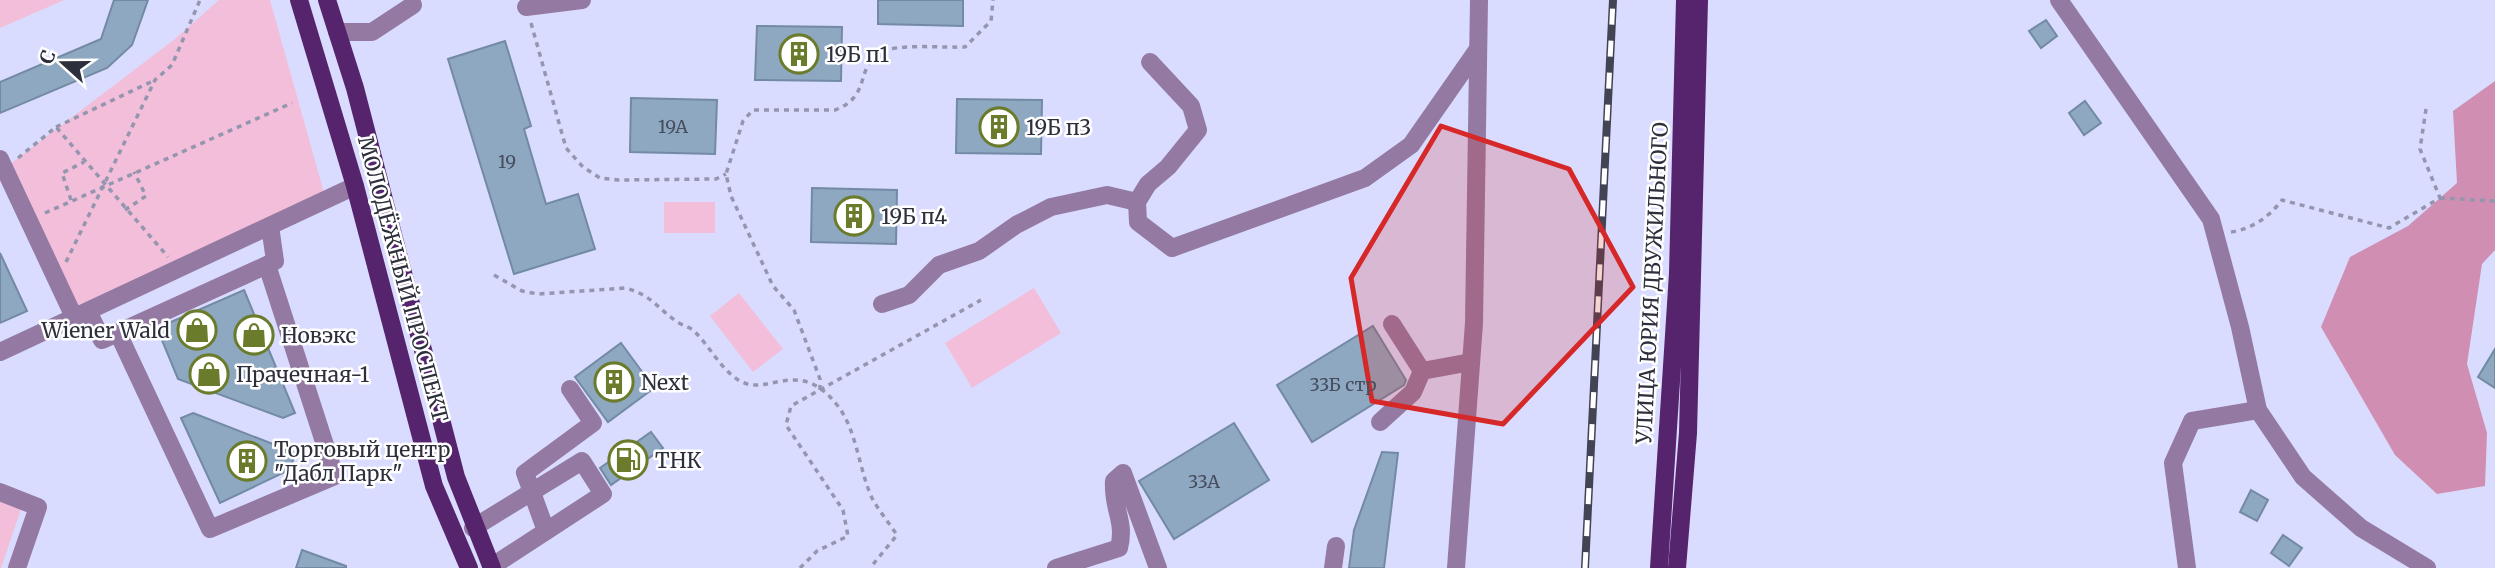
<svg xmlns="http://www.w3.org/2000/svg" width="2495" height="568" font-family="Merriweather,serif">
	<rect width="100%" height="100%" fill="#d9dcfe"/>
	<g fill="#f2bed9">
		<path d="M0 0H64L0 28Z"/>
		<path d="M219 0H270L326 200 74 317 5 168 175 39Z"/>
		<rect x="664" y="202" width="51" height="31"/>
		<path d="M1034 288 1061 333 972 388 945 343Z"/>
		<path d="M739 293 783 349 753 372 710 316Z"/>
		<path d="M0 501 21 509 1 568H0Z"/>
	</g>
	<path fill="#d08eb2" d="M2495 81V250L2482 264 2467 364 2487 433 2485 486 2437 494 2395 455 2321 327 2350 257 2408 226 2457 183 2453 111Z"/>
	<g fill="#8fa8c1" stroke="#728aa3" stroke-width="2">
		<path d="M114 0H148L132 45 107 68 0 113V82L101 39Z"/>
		<path d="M878 0H963V26L878 24Z"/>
		<path d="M2046 20 2057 36 2041 48 2029 31Z"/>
		<path d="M757 26 842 27 841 81 755 80Z"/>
		<path d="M505 41 531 126 524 129 546 204 578 194 595 249 514 274 448 59Z"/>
		<path d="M631 98 717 100 715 154 630 152Z"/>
		<path d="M957 99 1042 100 1041 154 956 153Z"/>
		<path d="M2085 101 2101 123 2084 135 2069 113Z"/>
		<path d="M812 188 897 190 896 244 811 242Z"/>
		<path d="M0 253 27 311 0 323Z"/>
		<path d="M244 290 295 413 283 418 178 379 157 328Z"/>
		<path d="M1373 326 1406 380 1404 385 1312 442 1277 385Z"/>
		<path d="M621 343 654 388 608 422 575 377Z"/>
		<path d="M2495 349V388L2478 377Z"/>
		<path d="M193 413 296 453 289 470 220 503 181 418Z"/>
		<path d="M1234 423 1269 480 1174 539 1139 481Z"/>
		<path d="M651 432 663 448 611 485 600 468Z"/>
		<path d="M1382 452 1398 453 1384 568H1349L1354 530Z"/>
		<path d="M2251 490 2268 500 2257 521 2240 512Z"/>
		<path d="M2283 535 2302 548 2289 566 2271 553Z"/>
		<path d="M302 550 346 566V568H296Z"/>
	</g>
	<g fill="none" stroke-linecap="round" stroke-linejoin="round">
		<g stroke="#9496af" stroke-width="3.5" stroke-dasharray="5 5" stroke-linecap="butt">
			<path d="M531 23 566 148 583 167 600 178 618 180 716 179 726 174"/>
			<path d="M56 127 155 80"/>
			<path d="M18 158 56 127 168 257"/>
			<path d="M2440 198 2495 201"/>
			<path d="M71 200 62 173 84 162"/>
			<path d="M125 210 146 196 134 172"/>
			<path d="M45 213 292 103"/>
			<path d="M2231 232C2252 229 2269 217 2282 200L2389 228 2440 198 2420 149 2426 109"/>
			<path d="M66 262 155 80 172 65 200 0"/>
			<path d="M494 275 522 291 538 294 626 288C655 297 657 309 679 323 684 326 689 327 693 330 710 346 720 369 740 381 768 397 799 356 837 405 857 429 859 472 873 500 880 512 889 523 897 535L870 568"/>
			<path d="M820 390V379L794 310 773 286 731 196 726 174 743 121 753 110H835C871 97 856 67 879 53 895 43 945 48 965 47L991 21 993 0"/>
			<path d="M800 568 817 551 848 536 843 510 786 425 791 406 981 300"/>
		</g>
		<g stroke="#947aa3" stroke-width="18">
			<path d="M2059 0 2211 219 2240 327 2258 410 2303 477 2361 528 2427 568"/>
			<path d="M526 7 582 0"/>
			<path d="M337 32H372L413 5"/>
			<path d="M1150 62 1191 106 1198 130 1168 167 1148 184 1137 202 1138 222 1172 248 1365 178 1411 145 1478 49"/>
			<path d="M0 159 74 317"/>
			<path d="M882 304 909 295 939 265 979 251 1016 225 1051 207 1107 195 1137 202"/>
			<path d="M88 311 102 340 267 265 275 261 270 226"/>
			<path d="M1392 324 1422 371 1471 362"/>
			<path d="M118 333 210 529 335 476 267 265"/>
			<path d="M0 352 355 186"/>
			<path d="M1380 422 1413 392 1422 371"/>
			<path d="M0 492 38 507 17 568"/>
			<path d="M473 528 582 461 603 494 491 567"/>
			<path d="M546 531 525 473 593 423 570 389"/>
			<path d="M1056 568 1119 548C1126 521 1112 509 1114 481L1123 473 1158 568"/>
			<path d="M1333 568 1336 546"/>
			<path d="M1456 568 1474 323 1479 0"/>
			<path d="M2187 568 2173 463 2192 421 2258 410"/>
		</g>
		<g stroke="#56236d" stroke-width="18">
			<path d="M299 0 355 186 434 486 469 568"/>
			<path d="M327 0 355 88 456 477 492 568"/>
			<path d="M1659 568 1678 273 1685 0"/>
			<path d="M1677 568 1688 433 1699 0"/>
		</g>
		<g stroke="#424353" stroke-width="8">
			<path id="rail" d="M1585 568 1613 0"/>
		</g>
		<use href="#rail" stroke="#fff" stroke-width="5" stroke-dasharray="16" stroke-linecap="butt"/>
	</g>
	<path fill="#d62828" fill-opacity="0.2" stroke="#d62828" stroke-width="5" stroke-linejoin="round" d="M1441 126 1569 169 1633 287 1503 424 1372 401 1351 278Z"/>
	<defs>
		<g id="building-ring" transform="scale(2.0125)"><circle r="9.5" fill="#fff" stroke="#6a7c2b" stroke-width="1.5"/><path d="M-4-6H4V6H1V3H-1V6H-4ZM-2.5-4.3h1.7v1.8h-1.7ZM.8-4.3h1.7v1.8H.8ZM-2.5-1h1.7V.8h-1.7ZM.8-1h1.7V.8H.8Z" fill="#6a7c2b"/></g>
		<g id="shop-ring" transform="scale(2.0125)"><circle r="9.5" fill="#fff" stroke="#6a7c2b" stroke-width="1.5"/><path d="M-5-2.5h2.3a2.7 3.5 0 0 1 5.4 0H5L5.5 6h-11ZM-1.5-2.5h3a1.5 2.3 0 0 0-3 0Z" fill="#6a7c2b"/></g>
		<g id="fuel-ring" transform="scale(2.0125)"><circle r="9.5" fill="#fff" stroke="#6a7c2b" stroke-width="1.5"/><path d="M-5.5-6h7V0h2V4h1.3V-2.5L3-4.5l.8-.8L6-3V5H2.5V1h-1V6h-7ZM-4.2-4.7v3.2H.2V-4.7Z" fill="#6a7c2b"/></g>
	</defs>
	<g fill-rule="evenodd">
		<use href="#building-ring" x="799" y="54"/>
		<use href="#building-ring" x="999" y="127"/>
		<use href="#building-ring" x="854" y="216"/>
		<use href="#shop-ring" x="197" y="330"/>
		<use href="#shop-ring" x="254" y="335"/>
		<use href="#shop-ring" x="209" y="374"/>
		<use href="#building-ring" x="614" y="382"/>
		<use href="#fuel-ring" x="628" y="460"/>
		<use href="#building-ring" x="247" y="461"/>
	</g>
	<g text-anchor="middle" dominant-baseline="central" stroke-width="5" stroke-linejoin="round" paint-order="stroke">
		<g font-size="18" fill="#464d5d">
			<text x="673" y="126">19А</text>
			<text x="507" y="161">19</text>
			<text x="1343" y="384">33Б стр</text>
			<text x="1204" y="481">33А</text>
		</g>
		<g font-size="21" fill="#2e2f3c" stroke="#fff" text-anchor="start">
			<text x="826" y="54">19Б п1</text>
			<text x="1026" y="127">19Б п3</text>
			<text x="881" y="216">19Б п4</text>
			<text x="170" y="330" text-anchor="end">Wiener Wald</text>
			<text x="281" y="335">Новэкс</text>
			<text x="236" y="374">Прачечная-1</text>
			<text x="641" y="382">Next</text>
			<text x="274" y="449">Торговый центр<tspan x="274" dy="24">"Дабл Парк"</tspan></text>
			<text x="655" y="460">ТНК</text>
		</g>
		<g font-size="21" fill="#2e2f3c" stroke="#fff">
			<text transform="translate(403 279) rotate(75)">МОЛОДЁЖНЫЙ ПРОСПЕКТ</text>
			<text transform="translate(1652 283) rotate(-87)">УЛИЦА ЮРИЯ ДВУЖИЛЬНОГО</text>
		</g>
	</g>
	<g transform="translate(63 63) rotate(291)" stroke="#ffffff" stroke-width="5" paint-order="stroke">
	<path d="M0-5L12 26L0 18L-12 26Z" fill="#2e2f3c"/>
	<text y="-10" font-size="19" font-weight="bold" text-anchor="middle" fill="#2e2f3c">С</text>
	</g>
</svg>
